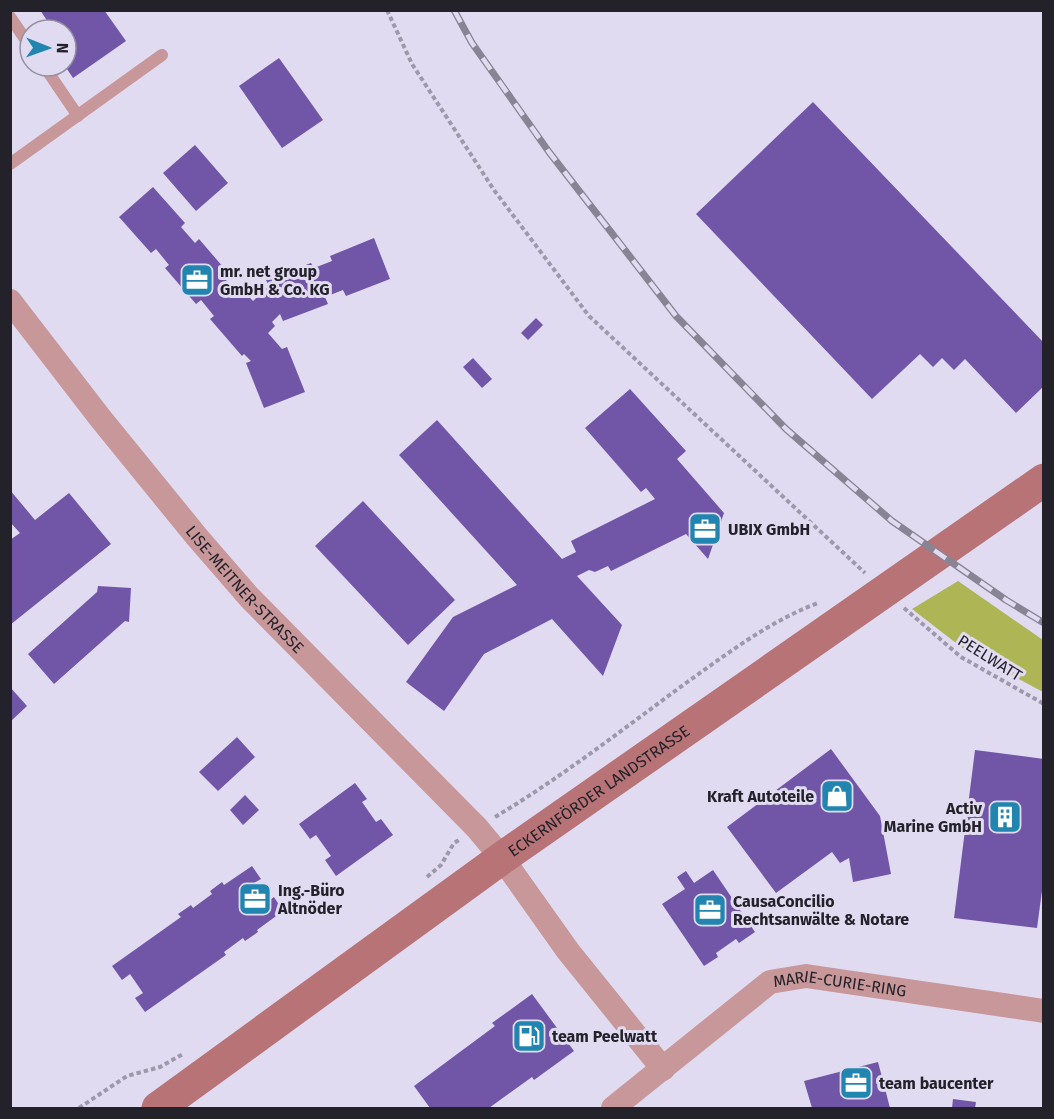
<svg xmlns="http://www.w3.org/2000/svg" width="1054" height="1119" font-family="'Fira Sans',sans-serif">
	<rect width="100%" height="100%" fill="#e1dbf1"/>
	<path fill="#adb554" d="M958 581 1043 640V692L965 650 912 609Z"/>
	<g fill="#7156a8">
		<path d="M40 10H104L126 41 73 78 65 66 66 30H49L52 28Z"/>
		<path d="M279 58 323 120 282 148 239 86Z"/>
		<path d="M813 102 1044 343V386L1016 413 965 359 954 370 942 358 933 367 920 354 872 399 696 214Z"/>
		<path d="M195 145 228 183 196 211 163 173Z"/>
		<path d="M153 187 185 223 181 227 195 243 199 239 230 275 225 279 239 294 243 290 253 301 269 286 266 280 311 263 314 268 332 261 330 256 374 238 390 279 346 296 343 290 325 297 328 304 283 321 280 314 272 322 275 326 268 333 282 349 287 347 305 392 264 408 246 363 251 361 244 354 242 356 210 319 214 316 201 300 196 304 165 268 169 265 156 249 151 253 119 217Z"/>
		<path d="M536 318 543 325 528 340 521 333Z"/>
		<path d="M473 358 492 379 482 388 463 367Z"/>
		<path d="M630 389 686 451 677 459 724 513 708 559 686 534 611 571 608 566 595 572 589 570 577 576 622 625 603 676 552 619 484 654 444 711 406 682 453 617 517 585 399 455 437 420 562 559 576 552 571 541 655 499 646 488 641 492 585 428Z"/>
		<path d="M10 490 35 520 69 493 111 544 10 625V540L20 533 10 522Z"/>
		<path d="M363 501 455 600 408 645 315 546Z"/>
		<path d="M98 586 131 588 129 622 125 621 54 684 28 654 97 592Z"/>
		<path d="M10 687 27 706 10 722Z"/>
		<path d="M237 737 255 757 218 791 199 772Z"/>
		<path d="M831 749 880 816 891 874 853 882 849 858 840 863 832 852 776 893 727 827Z"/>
		<path d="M975 750 1044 759V876L1037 928 954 918Z"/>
		<path d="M355 783 367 799 362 802 376 822 381 819 393 835 336 876 325 860 331 856 316 835 310 839 299 824Z"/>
		<path d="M245 795 259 810 243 825 230 810Z"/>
		<path d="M252 866 261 879 254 883 267 902 274 897 283 911 257 930 258 932 245 941 243 938 224 952 226 955 145 1012 135 998 143 993 130 974 122 980 112 966 181 917 178 914 191 905 193 908 212 894 210 891 222 882 224 885Z"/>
		<path d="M713 870 755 932 739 943 736 939 716 953 718 957 704 966 662 904 685 889 677 877 686 871 694 883Z"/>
		<path d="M532 994 574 1051 534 1080 532 1077 489 1108H430L414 1086 495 1026 492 1023Z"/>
		<path d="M878 1062 890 1108H812L804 1081Z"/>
		<path d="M953 1099 976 1102 975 1108H952Z"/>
	</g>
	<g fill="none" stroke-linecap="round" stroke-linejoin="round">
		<g stroke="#9e99aa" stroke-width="4" stroke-dasharray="4.5 3" stroke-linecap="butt">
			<path d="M387 10 412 64 494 190 589 316 865 573"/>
			<path d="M904 608 961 657 1044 704"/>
			<path d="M495 817C562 777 623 729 686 683 728 653 770 621 818 603"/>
			<path d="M427 877 441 865 454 843 459 840"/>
			<path d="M79 1108 127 1076 160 1067 183 1054"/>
		</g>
		<g stroke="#c79799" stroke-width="12">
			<path d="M10 17 30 46"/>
			<path d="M44 66 78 116"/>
			<path d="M10 164 162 55"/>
		</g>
		<g stroke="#c79799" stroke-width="24">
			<path id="s1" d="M10 301 101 419 197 537 249 597 477 828 502 858 568 951 663 1069"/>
			<path id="s2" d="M613 1108 770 982 806 976 1044 1011"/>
		</g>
		<path stroke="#b87377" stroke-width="33" id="s3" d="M158 1108 502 858 1044 480"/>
		<g stroke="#888493" stroke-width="7">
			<path id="rail" d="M454 10 472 43 549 152 676 316 786 429 892 521 1006 600 1044 623"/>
		</g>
		<use href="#rail" stroke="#e1dbf1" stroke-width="4.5" stroke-dasharray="14" stroke-linecap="butt"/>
	</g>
	<defs>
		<g id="office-square" transform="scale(1.725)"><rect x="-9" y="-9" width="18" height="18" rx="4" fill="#2185af" stroke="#e1dbf1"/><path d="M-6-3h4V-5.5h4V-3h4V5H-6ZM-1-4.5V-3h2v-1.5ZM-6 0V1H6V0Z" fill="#fff"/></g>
		<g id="shop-square" transform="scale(1.725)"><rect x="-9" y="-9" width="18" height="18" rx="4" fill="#2185af" stroke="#e1dbf1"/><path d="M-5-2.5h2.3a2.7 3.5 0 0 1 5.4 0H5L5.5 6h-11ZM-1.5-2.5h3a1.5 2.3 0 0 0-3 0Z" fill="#fff"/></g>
		<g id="building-square" transform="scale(1.725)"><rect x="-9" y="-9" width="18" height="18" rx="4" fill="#2185af" stroke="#e1dbf1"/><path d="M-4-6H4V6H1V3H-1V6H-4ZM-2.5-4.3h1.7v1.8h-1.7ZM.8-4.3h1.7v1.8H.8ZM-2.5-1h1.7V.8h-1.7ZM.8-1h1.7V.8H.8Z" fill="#fff"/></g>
		<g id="fuel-square" transform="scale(1.725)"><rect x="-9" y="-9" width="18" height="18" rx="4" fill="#2185af" stroke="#e1dbf1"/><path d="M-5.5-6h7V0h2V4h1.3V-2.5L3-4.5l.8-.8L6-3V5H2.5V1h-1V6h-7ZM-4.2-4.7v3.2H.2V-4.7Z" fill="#fff"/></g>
	</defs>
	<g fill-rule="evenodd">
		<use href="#office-square" x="197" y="280"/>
		<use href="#office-square" x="705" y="529"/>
		<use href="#shop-square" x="837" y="796"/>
		<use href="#building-square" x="1005" y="817"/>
		<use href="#office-square" x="255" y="899"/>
		<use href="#office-square" x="710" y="910"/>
		<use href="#fuel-square" x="529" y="1036"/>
		<use href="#office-square" x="856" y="1083"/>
	</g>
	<g text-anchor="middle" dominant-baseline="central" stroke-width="6" stroke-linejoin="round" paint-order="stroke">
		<g font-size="16" font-weight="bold" fill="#232129" stroke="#e1dbf1" text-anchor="start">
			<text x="220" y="271">mr. net group<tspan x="220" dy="18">GmbH &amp; Co. KG</tspan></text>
			<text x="728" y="529">UBIX GmbH</text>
			<text x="814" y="796" text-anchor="end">Kraft Autoteile</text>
			<text x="982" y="808" text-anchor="end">Activ<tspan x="982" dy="18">Marine GmbH</tspan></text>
			<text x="278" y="890">Ing.-Büro<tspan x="278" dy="18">Altnöder</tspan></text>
			<text x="733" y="901">CausaConcilio<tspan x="733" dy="18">Rechtsanwälte &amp; Notare</tspan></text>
			<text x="552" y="1036">team Peelwatt</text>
			<text x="879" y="1083">team baucenter</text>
		</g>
		<g font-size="16" fill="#232129" stroke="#e1dbf1">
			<text stroke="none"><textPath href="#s1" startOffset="372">LISE-MEITNER-STRASSE</textPath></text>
			<text transform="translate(990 658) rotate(32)">PEELWATT</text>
			<text stroke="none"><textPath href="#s3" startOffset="543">ECKERNFÖRDER LANDSTRASSE</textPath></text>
			<text stroke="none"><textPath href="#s2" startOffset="272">MARIE-CURIE-RING</textPath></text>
		</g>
	</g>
	<rect width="1054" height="1119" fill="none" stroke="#232129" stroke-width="24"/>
	<g transform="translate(48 48) rotate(91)"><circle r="28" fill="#e1dbf1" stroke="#9591a1" stroke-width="1.5"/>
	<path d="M0-4.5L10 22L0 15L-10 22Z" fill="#2185af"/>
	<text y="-9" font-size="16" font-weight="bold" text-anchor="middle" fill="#232129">N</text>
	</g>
</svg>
